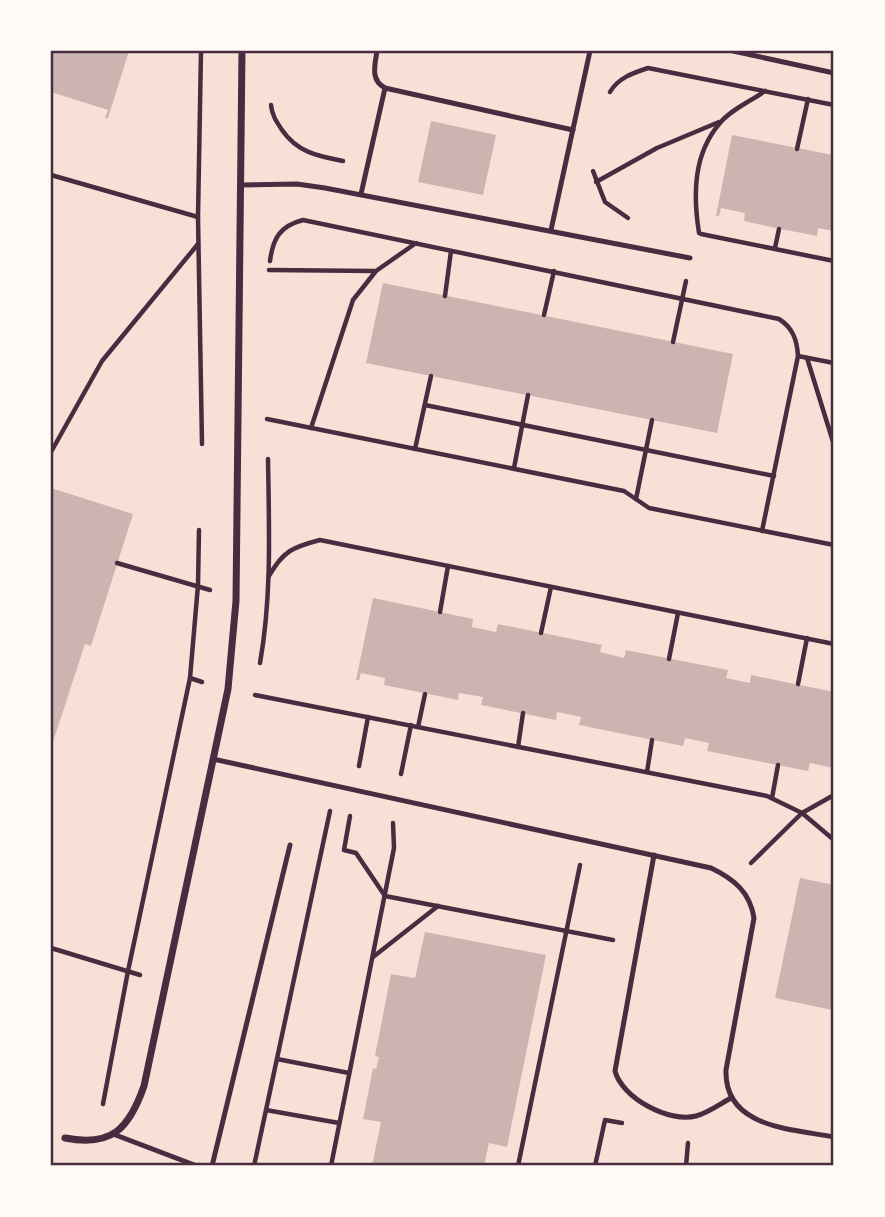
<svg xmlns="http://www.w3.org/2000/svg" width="885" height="1217" font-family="Arial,sans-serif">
	<rect width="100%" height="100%" fill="#f7e1d7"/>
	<g fill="#ccb4b1">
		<path d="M51 51H129L108 118H105L108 110 51 92Z"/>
		<path d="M431 121 496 135 483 195 418 182Z"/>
		<path d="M732 135 833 155 831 162 834 163V231L818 228 817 236 771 227 744 221 745 213 721 208 719 216H716Z"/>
		<path d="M383 283 733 354 717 433 366 363Z"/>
		<path d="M51 488 133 514 91 646 85 644 51 748Z"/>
		<path d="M373 598 473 619 472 627 496 632 498 624 602 645 600 652 624 658 626 650 728 670 726 678 750 683 751 675 834 692V768L810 763 808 771 707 751 709 743 685 738 683 746 579 725 581 717 557 712 556 720 481 705 483 697 459 693 458 700 384 685 385 678 361 673 359 680H356Z"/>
		<path d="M800 878 834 885V1000L832 1010 775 998Z"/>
		<path d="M425 932 546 955 507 1147 489 1143 484 1166H372L381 1122 363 1119 373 1068 376 1069 379 1057 375 1056 391 974 415 978Z"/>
	</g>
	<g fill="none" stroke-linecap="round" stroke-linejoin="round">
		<g stroke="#4a2c40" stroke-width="4.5">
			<path d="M201 51 198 217 202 444"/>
			<path d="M610 92C618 78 633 73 648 68L834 105"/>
			<path d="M271 105C272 115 276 121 282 130 297 152 317 156 343 161"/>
			<path d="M797 149 808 99"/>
			<path d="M593 171 605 202 628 218"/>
			<path d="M51 175 198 217"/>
			<path d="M596 182 657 148 719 122"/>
			<path d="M699 233C693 195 693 154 720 123 730 110 751 101 765 91"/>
			<path d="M701 234 834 261"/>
			<path d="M775 248 779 229"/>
			<path d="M270 261C273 238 280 226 303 220L779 319C793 328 797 340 798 356L762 531"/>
			<path d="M269 270 375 271"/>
			<path d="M445 296 451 251"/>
			<path d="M544 315 554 271"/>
			<path d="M673 342 686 281"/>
			<path d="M798 356 834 363"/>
			<path d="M807 358 834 445"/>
			<path d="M425 405 774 476"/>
			<path d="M267 419 624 491 649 508 834 545"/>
			<path d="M311 428 353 300 376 271 416 243"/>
			<path d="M415 449 431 376"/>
			<path d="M51 452 102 361 198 244"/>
			<path d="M514 468 528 395"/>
			<path d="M636 499 652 420"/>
			<path d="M117 563 210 590"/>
			<path d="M269 576C283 551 293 547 320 540L834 644"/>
			<path d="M440 612 448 566"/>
			<path d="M541 633 551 587"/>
			<path d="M669 659 678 613"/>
			<path d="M260 663C272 596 269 526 268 459"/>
			<path d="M190 678 202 682"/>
			<path d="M798 684 807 638"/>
			<path d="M255 695 767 796 802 813 834 840"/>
			<path d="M418 727 425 694"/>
			<path d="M518 747 523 713"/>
			<path d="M359 766 368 717"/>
			<path d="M647 772 652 740"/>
			<path d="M401 774 411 725"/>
			<path d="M772 798 778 765"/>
			<path d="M350 816 344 850 356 853 385 896 613 940"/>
			<path d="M751 863 802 813 834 795"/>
			<path d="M51 948 140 975"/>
			<path d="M373 957 438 906"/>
			<path d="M277 1059 349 1073"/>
			<path d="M103 1104 128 971 190 678 198 585 199 530"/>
			<path d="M266 1110 339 1123"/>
			<path d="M254 1166 330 811"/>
			<path d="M331 1166 394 848 393 823"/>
			<path d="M518 1166 580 865"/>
			<path d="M595 1166 605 1120 622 1123"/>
			<path d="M686 1166 688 1143"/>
		</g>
		<g stroke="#4a2c40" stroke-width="5">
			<path d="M377 51C375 65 370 80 385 88"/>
			<path d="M733 51 834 73"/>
			<path d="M240 185 297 184 325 188 690 258"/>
			<path d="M361 194 385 88 573 130"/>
			<path d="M551 230 590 51"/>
			<path d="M213 759 711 868C734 879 750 892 754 918L726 1070C724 1128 792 1129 834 1137"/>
			<path d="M654 855 615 1071C622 1098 669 1123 696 1116 708 1113 720 1104 731 1098"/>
			<path d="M113 1134 197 1166"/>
			<path d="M212 1166 290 845"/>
		</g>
		<path stroke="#4a2c40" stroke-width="7" d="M65 1138C112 1147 129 1129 144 1086L228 689 236 601 242 51"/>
	</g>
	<rect width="885" height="1217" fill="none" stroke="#fffaf5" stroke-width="105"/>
	<rect x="52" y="52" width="780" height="1112" fill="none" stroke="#4a2c40" stroke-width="2.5"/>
</svg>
